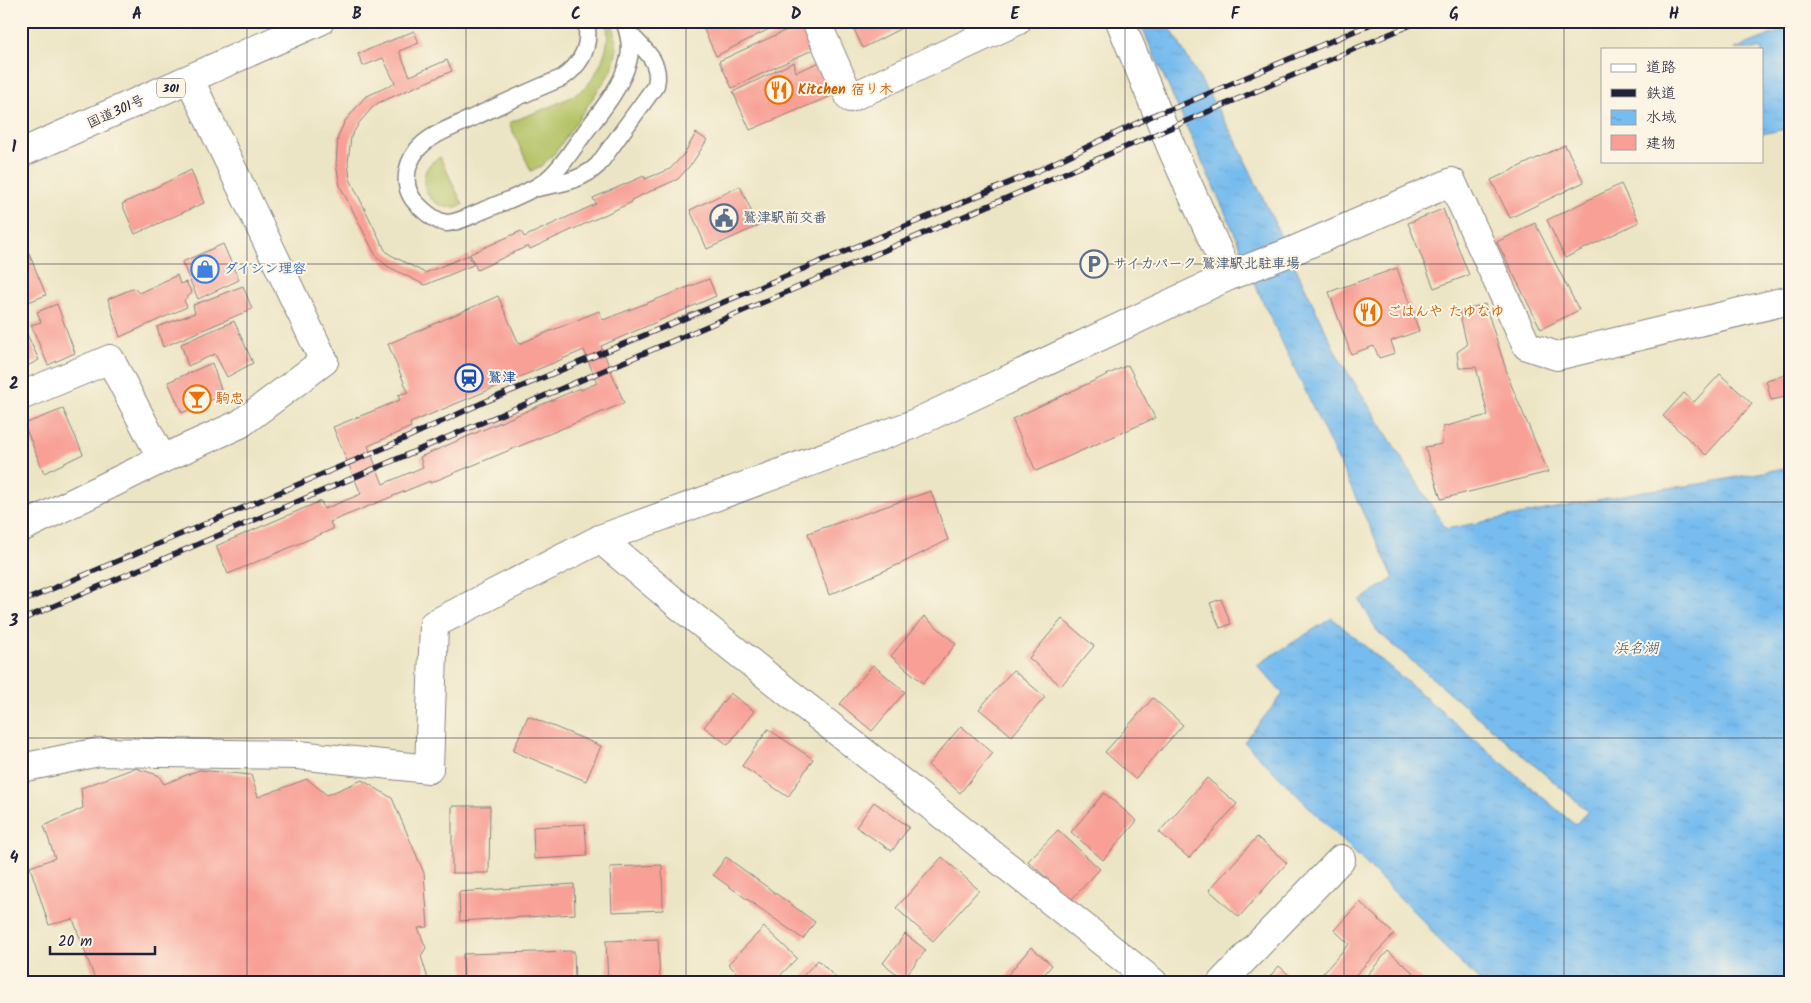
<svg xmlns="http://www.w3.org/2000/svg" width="1811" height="1003" font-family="Kalam,'Klee One',sans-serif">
	<defs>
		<pattern id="water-ripples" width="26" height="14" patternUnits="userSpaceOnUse" patternTransform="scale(1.25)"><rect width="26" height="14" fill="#77bcee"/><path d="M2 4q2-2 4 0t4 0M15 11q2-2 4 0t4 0" fill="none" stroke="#67a1cd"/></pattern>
	</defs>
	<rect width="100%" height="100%" fill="#fcf5e5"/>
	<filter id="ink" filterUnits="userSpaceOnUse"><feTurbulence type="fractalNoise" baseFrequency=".02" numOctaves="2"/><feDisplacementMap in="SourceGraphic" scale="10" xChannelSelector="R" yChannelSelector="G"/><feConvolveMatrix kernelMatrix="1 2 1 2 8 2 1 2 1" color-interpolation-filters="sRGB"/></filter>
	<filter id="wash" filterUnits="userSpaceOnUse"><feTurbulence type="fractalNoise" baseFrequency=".0096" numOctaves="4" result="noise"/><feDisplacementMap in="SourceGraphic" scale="20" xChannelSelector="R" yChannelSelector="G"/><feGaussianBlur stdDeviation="1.12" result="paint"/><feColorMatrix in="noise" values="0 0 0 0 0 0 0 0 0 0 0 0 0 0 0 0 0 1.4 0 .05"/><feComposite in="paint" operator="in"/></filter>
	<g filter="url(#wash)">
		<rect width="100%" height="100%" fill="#ece5c5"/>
		<g fill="#b4c366" stroke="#6b7250">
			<path d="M606 21H611L615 32 617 49 612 70 555 153 541 166 531 171 509 123C527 115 575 99 587 86 593 79 597 71 601 63 607 48 610 37 606 21Z"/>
			<path d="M440 157 463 205C437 216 412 187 430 164 433 161 437 159 440 157Z"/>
		</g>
		<g fill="url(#water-ripples)" stroke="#4c6f94">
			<path d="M1139 21H1166L1235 139 1337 355 1446 529 1644 491 1701 484 1790 467V982H1481L1447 950 1427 925 1244 742 1283 694 1257 665 1332 618 1575 825 1588 811 1377 631 1360 600 1394 578 1256 287 1243 252Z"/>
			<path d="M1790 27V128L1762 134V49H1735Z"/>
		</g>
		<g id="blocks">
			<g fill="#f8a096" fill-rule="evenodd">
				<path d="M700 21H777L779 24 716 56Z"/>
				<path d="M850 21H915L863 48Z"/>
				<path d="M804 22 812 50 732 88 719 61Z"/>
				<path d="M414 31 419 43 399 51 410 76 447 60 452 71 378 103 372 108 359 123 351 137 348 162 350 179 385 250 389 254 425 273 469 255 473 265 425 285 387 266 376 256 340 186 336 164 338 136 345 121 365 97 395 83 383 58 363 66 358 54Z"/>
				<path d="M794 62 796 72 820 62 831 96 750 130 733 92Z"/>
				<path d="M696 133 707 140 693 162 678 179 631 200 632 202 602 216 530 249 528 246 477 270 470 254 521 231 524 237 596 204 593 198 644 176 645 179 670 169 684 154Z"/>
				<path d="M1565 145 1584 182 1510 218 1491 180Z"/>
				<path d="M191 170 204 203 135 234 122 204Z"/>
				<path d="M1621 184 1639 222 1565 258 1547 220Z"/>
				<path d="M740 186 758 226 707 249 690 210Z"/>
				<path d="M1443 209 1469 275 1434 288 1408 223Z"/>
				<path d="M1535 223 1579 310 1541 329 1497 242Z"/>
				<path d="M21 234 46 295 21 305Z"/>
				<path d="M223 244 239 280 198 299 182 262Z"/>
				<path d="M1397 268 1419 331 1391 341 1395 353 1379 358 1374 346 1351 354 1329 292Z"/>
				<path d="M177 275 180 284 186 282 192 293 184 300 187 307 120 337 108 299 134 288 139 293Z"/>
				<path d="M709 279 716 296 601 346 624 403 430 483V481L330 522 333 529 228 574 216 546 321 501 324 509 361 494 333 427 400 400 398 395 408 392 388 344 498 296 519 344 599 311 603 320ZM584 350 597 383 581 390 580 388 420 457 423 467 383 484 368 446 411 427 410 423Z"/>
				<path d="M243 286 252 309 163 347 157 327 195 313 193 305Z"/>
				<path d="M57 304 75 353 48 365 31 325 41 322 37 312Z"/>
				<path d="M1485 304 1510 382 1548 472 1441 499 1425 447 1442 444 1443 427 1488 415 1476 367 1459 368 1457 352 1467 345 1459 311Z"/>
				<path d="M21 321 39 360 21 369Z"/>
				<path d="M234 321 253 363 227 377 215 354 188 366 181 344Z"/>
				<path d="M212 363 223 395 182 413 168 382Z"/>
				<path d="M1128 365 1155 418 1036 471 1012 419Z"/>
				<path d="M1720 374 1752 404 1706 455 1663 416 1684 393 1694 402Z"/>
				<path d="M1790 374V396L1771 400 1766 380Z"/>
				<path d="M63 409 83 454 44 473 24 424Z"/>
				<path d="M931 491 948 540 902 563 829 595 808 533Z"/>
				<path d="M1221 599 1231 624 1220 628 1210 603Z"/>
				<path d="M924 616 956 644 923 683 891 656Z"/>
				<path d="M1062 619 1094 646 1061 686 1029 658Z"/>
				<path d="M873 665 905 692 872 731 840 704Z"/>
				<path d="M1013 670 1045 697 1012 736 979 709Z"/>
				<path d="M730 693 754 711 728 745 704 727Z"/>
				<path d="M1153 698 1183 725 1135 779 1105 752Z"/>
				<path d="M528 716 601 746 586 781 513 751Z"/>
				<path d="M961 726 993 753 960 793 928 765Z"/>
				<path d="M768 729 813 759 788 797 742 766Z"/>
				<path d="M135 768 158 775 164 784 199 770 251 775 258 797 307 779 327 795 362 780 392 798 424 873 428 927 418 928 426 948 421 956 429 982H96L73 919 49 925 30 867 55 858 44 826 83 808 81 788Z"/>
				<path d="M1207 778 1237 804 1189 858 1159 832Z"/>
				<path d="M1104 793 1137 821 1103 860 1071 832Z"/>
				<path d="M874 802 909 827 892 851 856 827Z"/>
				<path d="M452 806H490L489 873H452Z"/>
				<path d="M585 824 587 856 534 859 533 827Z"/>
				<path d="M1058 830 1100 869 1071 900 1028 861Z"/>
				<path d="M1257 837 1287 863 1239 917 1209 890Z"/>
				<path d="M726 857 815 922 803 939 713 875Z"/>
				<path d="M942 857 979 890 933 941 896 908Z"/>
				<path d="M662 865 663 910 612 912 610 867Z"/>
				<path d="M574 884 575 914 460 921 459 892Z"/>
				<path d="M1360 902 1394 934 1349 982H1315L1349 944 1334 930Z"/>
				<path d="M764 927 797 958 774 982H746L728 964Z"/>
				<path d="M905 934 926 950 903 979 883 963Z"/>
				<path d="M658 939 660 982H608L606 941Z"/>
				<path d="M1031 947 1052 965 1043 976 1050 982H1011L1006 977Z"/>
				<path d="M574 951 575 982H464L463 954Z"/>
				<path d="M1388 951 1424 982H1361Z"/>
				<path d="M818 960 840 982H797Z"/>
				<path d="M1279 966 1297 982H1265Z"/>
			</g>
		</g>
	</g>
	<g filter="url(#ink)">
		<use href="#blocks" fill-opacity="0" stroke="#878480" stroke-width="1"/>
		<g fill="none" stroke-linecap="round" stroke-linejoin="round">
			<g stroke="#878480" stroke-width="19">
				<g id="lane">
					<path d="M586 21C591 46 582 64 562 78 532 90 502 104 472 118 454 127 430 134 417 150 404 167 402 190 418 205 425 212 436 222 447 223 458 223 472 215 482 211 503 202 525 195 544 182 560 170 571 151 583 135 599 113 620 90 628 62 632 49 629 34 624 21"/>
					<path d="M538 188C561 183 581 181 598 165L656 85C662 61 642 48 628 32"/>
				</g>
			</g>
			<g stroke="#878480" stroke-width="30">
				<g id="street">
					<path d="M816 21 850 98 1017 21"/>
					<path d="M21 396 110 359 162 459"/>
					<path d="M21 528 162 459 240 424 324 361"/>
					<path d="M600 539 687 612 1153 982"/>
					<path d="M21 768 99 752 298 755 429 769 434 624 600 539 911 425 1229 276 1290 252 1452 182 1527 346 1557 356 1790 300"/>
					<path d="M1222 982 1341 859"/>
				</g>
			</g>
			<g stroke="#878480" stroke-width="30">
				<g id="secondary">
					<path d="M1120 21 1172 149 1229 276"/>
					<path d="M190 80 324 361"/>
				</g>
			</g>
			<g stroke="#878480" stroke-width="30">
				<path id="highway" d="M21 153 320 21"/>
			</g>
			<use href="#lane" stroke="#fff" stroke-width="16"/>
			<use href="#street" stroke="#fff" stroke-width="28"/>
			<use href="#secondary" stroke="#fff" stroke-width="28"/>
			<use href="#highway" stroke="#fff" stroke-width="28"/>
			<g stroke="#22223b" stroke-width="5.5">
				<g id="rail">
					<path d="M21 602 384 448 482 403 1035 172 1158 113 1177 107 1378 21"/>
					<path d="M21 620 1420 21"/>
				</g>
			</g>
			<use href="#rail" stroke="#fcf5e5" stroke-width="4" stroke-dasharray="11" stroke-linecap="butt"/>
		</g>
	</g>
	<path fill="none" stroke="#22223b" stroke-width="1" stroke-opacity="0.55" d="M247 21V982M466 21V982M686 21V982M906 21V982M1125 21V982M1344 21V982M1564 21V982M21 264H1790M21 502H1790M21 738H1790"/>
	<defs>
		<g id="restaurant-ring" transform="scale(1.4375)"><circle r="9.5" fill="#fcf5e5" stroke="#e8710a" stroke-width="1.5"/><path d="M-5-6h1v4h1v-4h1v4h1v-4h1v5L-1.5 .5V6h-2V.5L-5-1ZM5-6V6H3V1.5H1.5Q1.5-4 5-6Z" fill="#e8710a"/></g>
		<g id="civic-ring" transform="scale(1.4375)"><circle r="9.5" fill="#fcf5e5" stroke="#5c6f8a" stroke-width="1.5"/><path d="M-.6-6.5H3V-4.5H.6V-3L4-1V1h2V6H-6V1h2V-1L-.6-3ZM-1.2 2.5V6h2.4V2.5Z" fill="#5c6f8a"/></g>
		<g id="parking-ring" transform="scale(1.4375)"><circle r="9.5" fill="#fcf5e5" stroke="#5c6f8a" stroke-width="1.5"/><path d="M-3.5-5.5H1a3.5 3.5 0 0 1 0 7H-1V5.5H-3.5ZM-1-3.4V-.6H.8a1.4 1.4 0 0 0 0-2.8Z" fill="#5c6f8a"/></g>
		<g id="shop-ring" transform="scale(1.4375)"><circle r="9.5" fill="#fcf5e5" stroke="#3f7fe0" stroke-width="1.5"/><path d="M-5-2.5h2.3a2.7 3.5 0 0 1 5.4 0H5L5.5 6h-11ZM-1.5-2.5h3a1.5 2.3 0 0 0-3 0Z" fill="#3f7fe0"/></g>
		<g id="station-ring" transform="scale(1.4375)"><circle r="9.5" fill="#fcf5e5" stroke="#1a4fb4" stroke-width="1.5"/><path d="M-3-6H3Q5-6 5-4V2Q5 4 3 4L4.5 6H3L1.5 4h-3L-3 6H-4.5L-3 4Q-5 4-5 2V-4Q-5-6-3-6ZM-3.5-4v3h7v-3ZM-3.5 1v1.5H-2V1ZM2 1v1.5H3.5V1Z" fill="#1a4fb4"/></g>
		<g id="bar-ring" transform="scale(1.4375)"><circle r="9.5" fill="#fcf5e5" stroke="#e8710a" stroke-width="1.5"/><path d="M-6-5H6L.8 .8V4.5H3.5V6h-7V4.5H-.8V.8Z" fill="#e8710a"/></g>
	</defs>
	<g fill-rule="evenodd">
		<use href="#restaurant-ring" x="779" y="90"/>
		<use href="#civic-ring" x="724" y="218"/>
		<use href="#parking-ring" x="1094" y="264"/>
		<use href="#shop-ring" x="205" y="269"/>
		<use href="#restaurant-ring" x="1368" y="312"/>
		<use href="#station-ring" x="469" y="378"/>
		<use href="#bar-ring" x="197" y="399"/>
	</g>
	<g text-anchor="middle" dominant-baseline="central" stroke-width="4" stroke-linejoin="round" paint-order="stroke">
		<rect fill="#fcf5e5" stroke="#63616e" stroke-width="1" x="157" y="78.5" width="28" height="19" rx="4"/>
		<g font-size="12" font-weight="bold" fill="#22223b">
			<text x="171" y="88">301</text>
		</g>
		<g font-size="14" font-weight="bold" fill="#c56008" stroke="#fcf5e5" text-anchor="start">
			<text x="798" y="90">Kitchen 宿り木</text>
			<text x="1387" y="312">ごはんや たゆなゆ</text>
			<text x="216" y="399">駒忠</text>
		</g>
		<g font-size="14" fill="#22223b" stroke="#fcf5e5">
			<text transform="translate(116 112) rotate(-24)">国道301号</text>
		</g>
		<g font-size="14" font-weight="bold" fill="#4e5e75" stroke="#fcf5e5" text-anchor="start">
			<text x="743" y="218">鷲津駅前交番</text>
			<text x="1113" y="264">サイカパーク 鷲津駅北駐車場</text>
		</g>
		<g font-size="14" font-weight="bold" fill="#366cbe" stroke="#fcf5e5" text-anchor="start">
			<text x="224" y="269">ダイシン理容</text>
		</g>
		<g font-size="14" font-weight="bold" fill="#164399" stroke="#fcf5e5" text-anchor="start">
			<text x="488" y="378">鷲津</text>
		</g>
		<g font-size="15" font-style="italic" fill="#40587a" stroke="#fcf5e5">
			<text x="1636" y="649">浜名湖</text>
		</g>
	</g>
	<rect width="1811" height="1003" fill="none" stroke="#fcf5e5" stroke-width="55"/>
	<rect x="1601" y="48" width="162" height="115" fill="#fcf5e5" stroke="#a5a1a1"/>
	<rect x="1611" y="64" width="25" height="8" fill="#ffffff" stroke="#a5a1a1"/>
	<text x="1646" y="72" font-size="15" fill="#22223b">道路</text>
	<rect x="1611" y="89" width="25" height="8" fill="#22223b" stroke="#a5a1a1"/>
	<text x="1646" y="98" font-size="15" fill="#22223b">鉄道</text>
	<rect x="1611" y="110" width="25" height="15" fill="url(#water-ripples)" stroke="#a5a1a1"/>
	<text x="1646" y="122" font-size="15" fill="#22223b">水域</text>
	<rect x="1611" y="135" width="25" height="15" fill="#f8a096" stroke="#a5a1a1"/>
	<text x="1646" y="148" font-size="15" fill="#22223b">建物</text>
	<path d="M50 946v8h105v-8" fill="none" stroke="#22223b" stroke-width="2.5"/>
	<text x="58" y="946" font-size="15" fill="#22223b" stroke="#fcf5e5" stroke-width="4" paint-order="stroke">20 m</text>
	<rect x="28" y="28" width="1756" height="948" fill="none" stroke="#22223b" stroke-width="2"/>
	<g font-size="16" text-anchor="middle" font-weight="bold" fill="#22223b">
		<text x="137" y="19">A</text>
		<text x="357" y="19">B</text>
		<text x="576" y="19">C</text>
		<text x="796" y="19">D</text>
		<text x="1015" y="19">E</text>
		<text x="1235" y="19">F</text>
		<text x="1454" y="19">G</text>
		<text x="1674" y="19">H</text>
		<text x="14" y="152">1</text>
		<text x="14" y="389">2</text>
		<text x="14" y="626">3</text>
		<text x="14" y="863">4</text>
	</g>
</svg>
